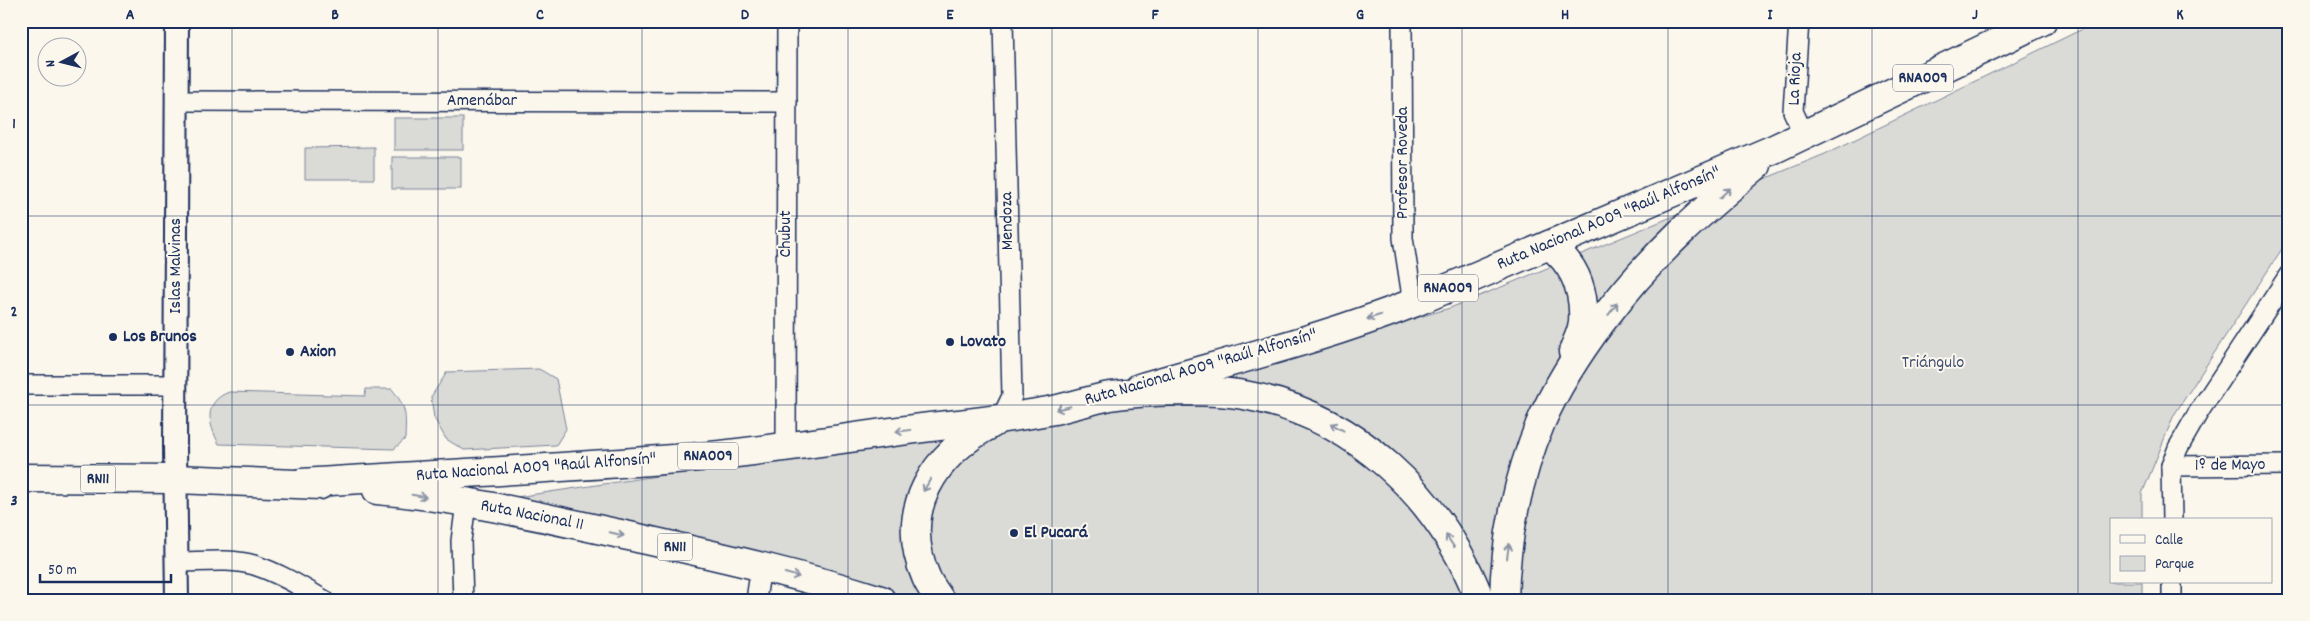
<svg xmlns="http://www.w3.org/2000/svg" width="2310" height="621" font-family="Dekko,sans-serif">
	<rect width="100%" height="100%" fill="#fbf7ec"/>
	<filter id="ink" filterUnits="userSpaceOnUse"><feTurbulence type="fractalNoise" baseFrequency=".02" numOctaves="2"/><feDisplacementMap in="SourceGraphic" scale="10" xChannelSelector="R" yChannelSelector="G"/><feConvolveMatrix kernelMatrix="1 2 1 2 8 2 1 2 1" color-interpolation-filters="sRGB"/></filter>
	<g filter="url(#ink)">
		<g fill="#dadad7" stroke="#7a849a">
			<path d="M2099 21H2289V238L2174 415 2142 494V520H2111V582H2142V600H881L516 497 1102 410 1450 308 1825 154Z"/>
			<rect x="394" y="118" width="69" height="32"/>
			<path d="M374 147V179H305V148Z"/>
			<rect x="392" y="157" width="69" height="32"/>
			<path d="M539 369 556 379 566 429 556 445 464 450 446 439 434 418 431 397 447 372Z"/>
			<path d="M366 389H392C407 408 406 415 405 439L394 449 219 444C208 423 203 402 229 392L365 396Z"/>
		</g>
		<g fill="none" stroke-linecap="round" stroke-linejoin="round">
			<g stroke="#1b2f5e" stroke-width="22">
				<g id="minor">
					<path d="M1402 21 1403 238 1413 303"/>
					<path d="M1799 21 1793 111 1804 135"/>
					<path d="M176 101 787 102"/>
					<path d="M21 385H176"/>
					<path d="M1001 419 1012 396 1003 21"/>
					<path d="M786 446 787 21"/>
					<path d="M2171 466 2289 465"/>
					<path d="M2172 520 2171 466 2178 448 2198 413 2289 275"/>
					<path d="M176 562C201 562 231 558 254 565 279 573 302 587 324 600"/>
					<path d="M2172 582V600"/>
					<path d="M463 600 461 541 466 503"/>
					<path d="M756 600 761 566"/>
				</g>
			</g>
			<g stroke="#1b2f5e" stroke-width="26">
				<path id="tertiary" d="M177 21 175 446 177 600"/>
			</g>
			<g stroke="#1b2f5e" stroke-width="31">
				<g id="primary">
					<path d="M1549 245C1575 264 1585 291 1583 323 1582 332 1576 343 1573 352"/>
					<path d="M1139 388C1231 361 1325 338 1413 303L1774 149 2042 21"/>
					<path d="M1504 600C1505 540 1518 477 1541 422 1571 354 1627 284 1680 233 1705 209 1731 187 1757 165"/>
				</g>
			</g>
			<g stroke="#1b2f5e" stroke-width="31">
				<g id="trunk">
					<path d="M21 478 176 479 320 485"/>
					<path d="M301 483C437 474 574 468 710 456 787 448 863 435 939 426 978 422 1016 417 1054 410 1072 406 1091 400 1110 396 1144 391 1210 389 1244 395 1355 415 1440 496 1480 600"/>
					<path d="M377 490C459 497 540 517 620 534 708 554 796 573 881 600"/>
					<path d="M940 600C936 593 929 585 926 577 897 510 934 454 993 423"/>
				</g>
			</g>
			<use href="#minor" stroke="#fbf7ec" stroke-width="19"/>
			<use href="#tertiary" stroke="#fbf7ec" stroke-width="22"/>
			<use href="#primary" stroke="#fbf7ec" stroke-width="28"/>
			<use href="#trunk" stroke="#fbf7ec" stroke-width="28"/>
		</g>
		<defs><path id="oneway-shaft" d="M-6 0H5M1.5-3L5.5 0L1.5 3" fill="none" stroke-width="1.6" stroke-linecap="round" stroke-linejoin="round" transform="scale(1.25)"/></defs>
		<g stroke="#8b93a5">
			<use href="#oneway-shaft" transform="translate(1725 193) rotate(-42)"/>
			<use href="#oneway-shaft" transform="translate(1613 309) rotate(-52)"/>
			<use href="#oneway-shaft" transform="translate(1374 317) rotate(163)"/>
			<use href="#oneway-shaft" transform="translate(1063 408) rotate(167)"/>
			<use href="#oneway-shaft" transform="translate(1337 427) rotate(-151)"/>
			<use href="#oneway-shaft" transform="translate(903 431) rotate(173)"/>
			<use href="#oneway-shaft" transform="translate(927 485) rotate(120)"/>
			<use href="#oneway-shaft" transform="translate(419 496) rotate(9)"/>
			<use href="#oneway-shaft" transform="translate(617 534) rotate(13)"/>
			<use href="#oneway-shaft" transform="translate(1450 541) rotate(-124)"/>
			<use href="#oneway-shaft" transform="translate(1508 551) rotate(-83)"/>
			<use href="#oneway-shaft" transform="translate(792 575) rotate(15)"/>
		</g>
	</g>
	<path fill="none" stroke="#1b2f5e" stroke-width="1" stroke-opacity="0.55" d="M232 21V600M438 21V600M642 21V600M848 21V600M1052 21V600M1258 21V600M1462 21V600M1668 21V600M1872 21V600M2078 21V600M21 216H2289M21 405H2289"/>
	<g fill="#1b2f5e" stroke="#fbf7ec" stroke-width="2">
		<circle cx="113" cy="337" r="5"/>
		<circle cx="950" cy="342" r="5"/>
		<circle cx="290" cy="352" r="5"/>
		<circle cx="1014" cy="533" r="5"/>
	</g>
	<g text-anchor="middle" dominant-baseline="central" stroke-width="4" stroke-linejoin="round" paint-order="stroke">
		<g fill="#fbf7ec" stroke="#5e6b89" stroke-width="1">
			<rect x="1893" y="64.5" width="60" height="27" rx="4"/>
			<rect x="1418" y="274.5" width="60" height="27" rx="4"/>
			<rect x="678" y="442.5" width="60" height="27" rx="4"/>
			<rect x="80.5" y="465.5" width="35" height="27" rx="4"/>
			<rect x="657.5" y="533.5" width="35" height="27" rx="4"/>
		</g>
		<g font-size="16" font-weight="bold" fill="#1b2f5e">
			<text x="1923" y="78">RNA009</text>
			<text x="1448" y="288">RNA009</text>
			<text x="708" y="456">RNA009</text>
			<text x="98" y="479">RN11</text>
			<text x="675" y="547">RN11</text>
		</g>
		<g font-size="18" fill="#1b2f5e" stroke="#fbf7ec">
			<text transform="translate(1796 79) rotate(-88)">La Rioja</text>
			<text x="482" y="101">Amenábar</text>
			<text transform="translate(1403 163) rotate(-90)">Profesor Roveda</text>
			<text transform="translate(1609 219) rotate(-23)">Ruta Nacional A009 "Raúl Alfonsín"</text>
			<text transform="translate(1008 221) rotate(-91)">Mendoza</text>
			<text transform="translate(786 234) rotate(-90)">Chubut</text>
			<text transform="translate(176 266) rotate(-90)">Islas Malvinas</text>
			<text transform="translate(1201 368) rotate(-16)">Ruta Nacional A009 "Raúl Alfonsín"</text>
			<text transform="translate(2230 466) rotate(-1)">1º de Mayo</text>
			<text transform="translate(536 468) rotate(-4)">Ruta Nacional A009 "Raúl Alfonsín"</text>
			<text transform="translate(532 516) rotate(11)">Ruta Nacional 11</text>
		</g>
		<g font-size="18" font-weight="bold" fill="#1b2f5e" stroke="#fbf7ec" text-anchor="start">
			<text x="123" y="337">Los Brunos</text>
			<text x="960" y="342">Lovato</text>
			<text x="300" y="352">Axion</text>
			<text x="1024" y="533">El Pucará</text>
		</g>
		<g font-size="18" fill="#415176" stroke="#fbf7ec">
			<text x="1933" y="363">Triángulo</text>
		</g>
	</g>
	<rect width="2310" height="621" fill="none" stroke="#fbf7ec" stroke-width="55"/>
	<rect x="2110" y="518" width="162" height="65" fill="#fbf7ec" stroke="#a1a7b3"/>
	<rect x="2120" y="535" width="25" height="8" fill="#fbf7ec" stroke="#a1a7b3"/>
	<text x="2155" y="544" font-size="15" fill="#1b2f5e">Calle</text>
	<rect x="2120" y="556" width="25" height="15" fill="#dadad7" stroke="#a1a7b3"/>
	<text x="2155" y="568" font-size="15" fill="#1b2f5e">Parque</text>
	<g transform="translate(62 62) rotate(263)"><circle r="24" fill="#fbf7ec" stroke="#a1a7b3"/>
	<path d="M0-4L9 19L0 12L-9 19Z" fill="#1b2f5e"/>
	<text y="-8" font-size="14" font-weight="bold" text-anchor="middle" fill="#1b2f5e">N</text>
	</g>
	<path d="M40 574v8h131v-8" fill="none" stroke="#1b2f5e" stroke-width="2.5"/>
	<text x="48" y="574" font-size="15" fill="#1b2f5e" stroke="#fbf7ec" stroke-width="4" paint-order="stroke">50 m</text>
	<rect x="28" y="28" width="2254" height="566" fill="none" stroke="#1b2f5e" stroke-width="2"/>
	<g font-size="16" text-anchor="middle" font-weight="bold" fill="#1b2f5e">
		<text x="130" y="19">A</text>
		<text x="335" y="19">B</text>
		<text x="540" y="19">C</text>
		<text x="745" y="19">D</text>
		<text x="950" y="19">E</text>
		<text x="1155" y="19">F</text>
		<text x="1360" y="19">G</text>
		<text x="1565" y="19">H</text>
		<text x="1770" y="19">I</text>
		<text x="1975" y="19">J</text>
		<text x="2180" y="19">K</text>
		<text x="14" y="128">1</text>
		<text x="14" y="316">2</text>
		<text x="14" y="505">3</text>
	</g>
</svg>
